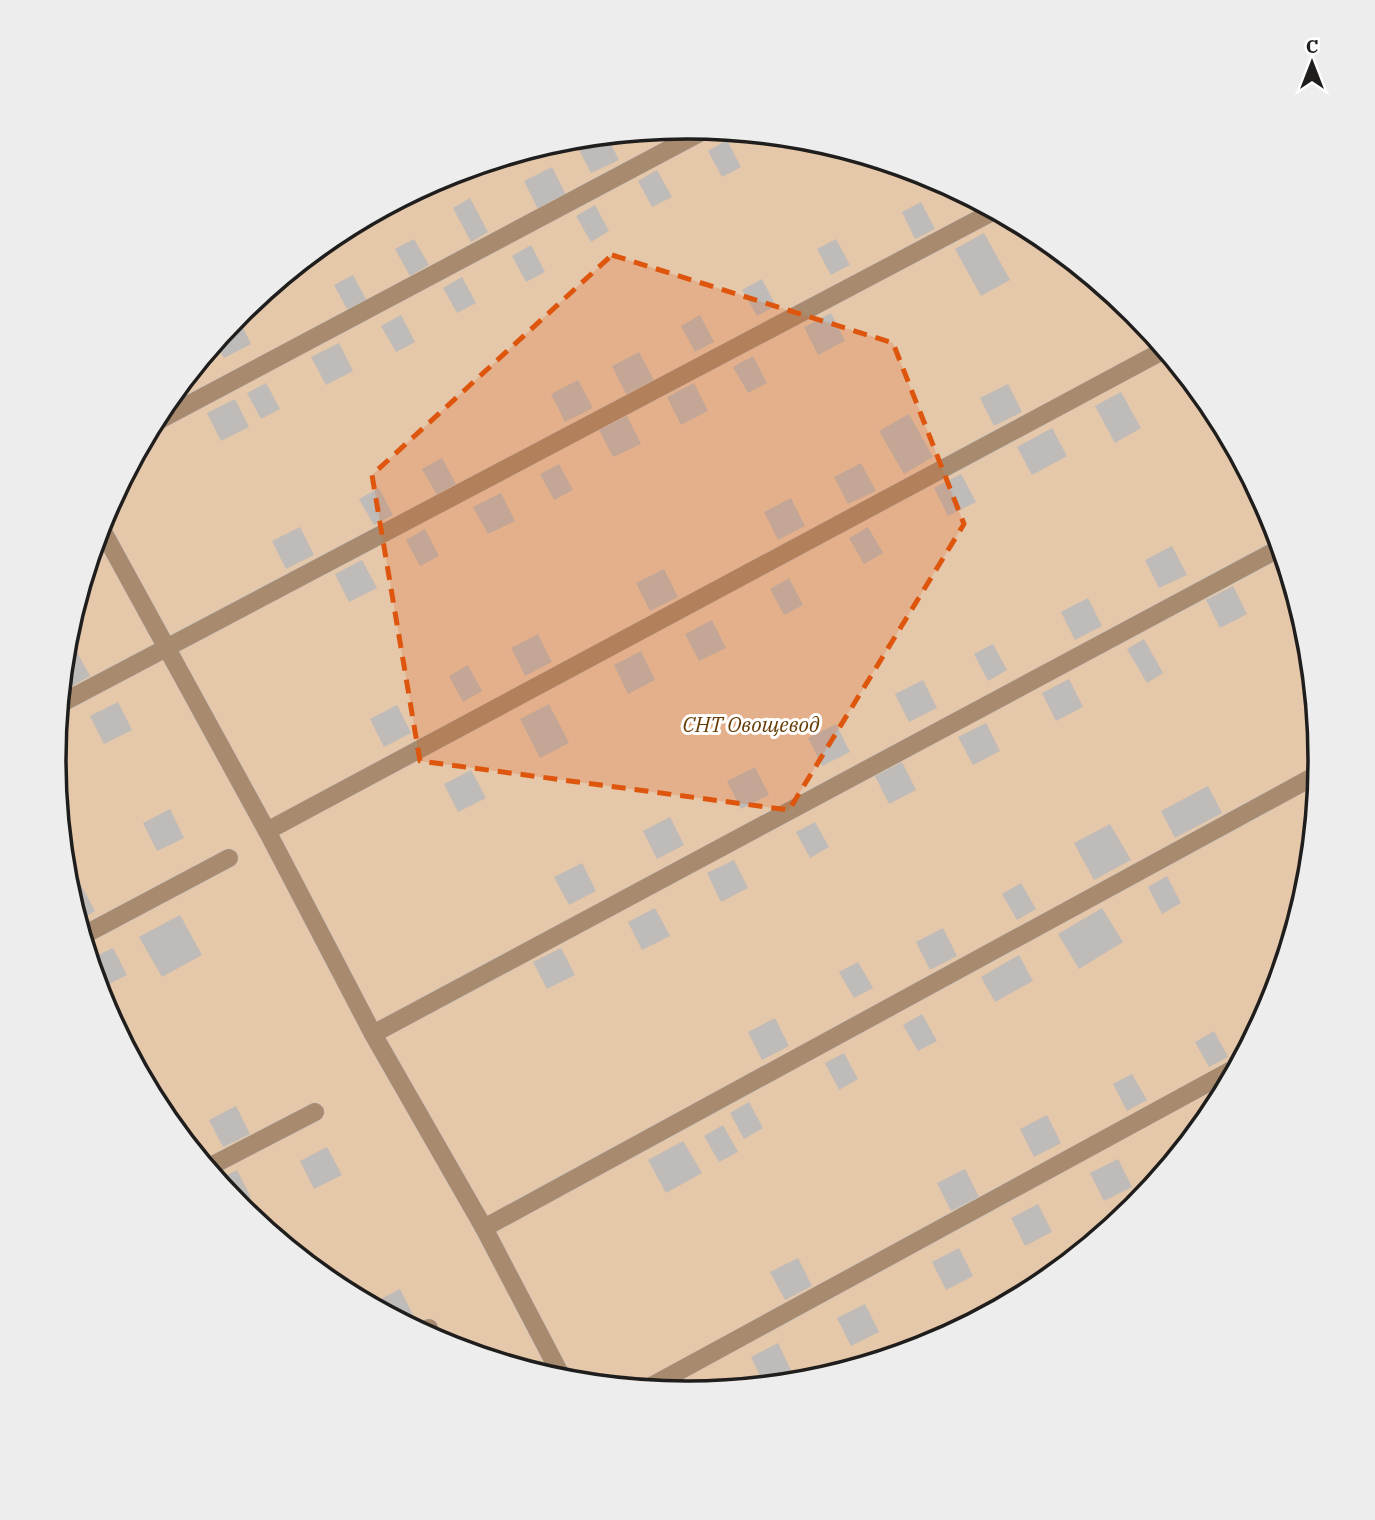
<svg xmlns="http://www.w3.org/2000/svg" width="1375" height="1520" font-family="'IBM Plex Serif',serif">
	<rect width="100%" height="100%" fill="#eeeae6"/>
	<circle fill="#e5c7aa" cx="688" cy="760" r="631"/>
	<g fill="#bfbbb8">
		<path d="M683 127 657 140 652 130H657Z"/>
		<path d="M606 135 619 160 591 173 577 146 597 136Z"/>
		<path d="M727 140 741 167 722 177 708 151Z"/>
		<path d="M552 167 566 195 538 209 524 181Z"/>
		<path d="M657 170 672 197 652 207 638 181Z"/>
		<path d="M470 198 488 232 471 242 453 208Z"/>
		<path d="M921 202 935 229 915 239 902 212Z"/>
		<path d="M595 205 609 231 591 242 576 216Z"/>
		<path d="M984 233 1010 280 981 296 955 249Z"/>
		<path d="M414 239 429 265 410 276 395 249Z"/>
		<path d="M836 239 850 265 831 275 817 249Z"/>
		<path d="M531 245 545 272 526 282 512 256Z"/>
		<path d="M353 275 367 301 348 311 334 285Z"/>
		<path d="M462 277 476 303 457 313 443 288Z"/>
		<path d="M762 279 776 306 757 316 742 290Z"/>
		<path d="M831 313 845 341 818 355 804 327Z"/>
		<path d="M401 315 415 342 396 352 381 326Z"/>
		<path d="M700 315 714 342 695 352 681 326Z"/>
		<path d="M237 316 251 344 224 358 215 342Z"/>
		<path d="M339 343 353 371 326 385 311 357Z"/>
		<path d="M639 352 654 380 626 394 612 366Z"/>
		<path d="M753 356 767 383 748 393 733 367Z"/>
		<path d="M578 380 593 408 565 422 551 394Z"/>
		<path d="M266 383 280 409 261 419 247 393Z"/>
		<path d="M694 383 708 411 681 425 667 397Z"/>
		<path d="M1008 384 1022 412 994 426 980 398Z"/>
		<path d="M1121 392 1141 428 1115 443 1095 406Z"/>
		<path d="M235 399 249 427 221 441 207 413Z"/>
		<path d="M909 414 933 457 904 474 879 431Z"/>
		<path d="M627 416 641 444 613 457 599 430Z"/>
		<path d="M1052 428 1067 456 1032 475 1017 447Z"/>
		<path d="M442 458 456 484 437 495 422 469Z"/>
		<path d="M861 463 876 491 848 504 834 477Z"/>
		<path d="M559 464 573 490 554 500 540 474Z"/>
		<path d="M961 474 976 502 948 516 934 488Z"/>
		<path d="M379 488 393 515 374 525 359 499Z"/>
		<path d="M501 493 515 521 488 534 473 507Z"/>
		<path d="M791 498 805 526 778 540 764 512Z"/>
		<path d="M300 527 314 555 286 569 272 541Z"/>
		<path d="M868 527 883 553 864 564 849 538Z"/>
		<path d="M425 529 439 556 420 566 406 540Z"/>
		<path d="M1172 546 1187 575 1159 588 1145 560Z"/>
		<path d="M362 560 377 588 349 602 335 574Z"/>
		<path d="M664 569 678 597 650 611 636 583Z"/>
		<path d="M789 578 803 605 784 615 770 589Z"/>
		<path d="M1233 586 1247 614 1220 628 1206 600Z"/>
		<path d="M1088 598 1102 626 1075 640 1061 612Z"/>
		<path d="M712 620 726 648 699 661 685 634Z"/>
		<path d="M538 634 552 662 525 676 511 648Z"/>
		<path d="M1144 639 1163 673 1147 683 1127 649Z"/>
		<path d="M72 643 90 676 73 686 63 668 65 647Z"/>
		<path d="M993 644 1007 670 988 681 974 654Z"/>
		<path d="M641 651 655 680 628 694 614 665Z"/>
		<path d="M468 665 482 691 463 702 449 676Z"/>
		<path d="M1069 679 1083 707 1056 721 1042 693Z"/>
		<path d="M923 680 937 708 909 722 895 694Z"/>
		<path d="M118 702 132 730 104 744 90 716Z"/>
		<path d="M549 704 569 743 540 758 520 719Z"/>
		<path d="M397 705 411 733 384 747 370 719Z"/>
		<path d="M986 723 1000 751 973 765 958 737Z"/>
		<path d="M836 724 850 752 822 766 808 738Z"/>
		<path d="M902 762 916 790 889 804 875 776Z"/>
		<path d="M755 767 769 795 741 809 727 781Z"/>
		<path d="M471 770 486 798 458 812 444 784Z"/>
		<path d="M1208 786 1222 813 1175 838 1161 811Z"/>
		<path d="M170 809 184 838 157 851 143 823Z"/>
		<path d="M670 817 684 845 657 859 643 831Z"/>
		<path d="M815 822 829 847 810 858 796 832Z"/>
		<path d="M1110 824 1131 860 1094 880 1074 843Z"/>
		<path d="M734 860 748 888 721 902 707 873Z"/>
		<path d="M582 863 596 891 569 905 554 877Z"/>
		<path d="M1167 876 1181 903 1162 914 1148 887Z"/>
		<path d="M1021 883 1036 909 1017 920 1002 894Z"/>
		<path d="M81 885 95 911 78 921 69 892Z"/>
		<path d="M655 908 670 936 642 950 628 922Z"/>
		<path d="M1102 908 1123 942 1079 969 1058 934Z"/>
		<path d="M180 915 202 955 162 977 139 937Z"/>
		<path d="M943 928 957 956 930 970 916 942Z"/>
		<path d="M113 948 127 975 99 989 89 959Z"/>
		<path d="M561 948 575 975 547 989 533 962Z"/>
		<path d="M1019 955 1033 981 995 1002 981 977Z"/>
		<path d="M858 962 873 988 854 998 839 972Z"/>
		<path d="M922 1014 937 1041 918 1051 903 1025Z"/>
		<path d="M775 1018 789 1046 762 1060 748 1032Z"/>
		<path d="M1214 1031 1228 1057 1209 1067 1195 1042Z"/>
		<path d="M844 1053 858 1079 839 1090 825 1063Z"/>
		<path d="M1132 1074 1147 1100 1127 1111 1113 1084Z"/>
		<path d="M749 1102 763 1128 744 1139 730 1113Z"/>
		<path d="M236 1106 250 1134 223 1147 209 1120Z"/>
		<path d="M1047 1115 1061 1143 1034 1157 1020 1129Z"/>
		<path d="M723 1125 738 1152 719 1162 704 1136Z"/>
		<path d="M683 1141 702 1173 666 1193 648 1160Z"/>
		<path d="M327 1147 342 1175 314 1189 300 1161Z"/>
		<path d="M1118 1159 1132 1187 1104 1201 1090 1173Z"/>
		<path d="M965 1169 979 1197 951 1211 937 1183Z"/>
		<path d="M237 1170 251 1198 237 1205 217 1180Z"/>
		<path d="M1038 1204 1052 1232 1025 1246 1011 1218Z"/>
		<path d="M959 1248 973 1276 946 1290 932 1262Z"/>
		<path d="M798 1258 812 1286 785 1300 770 1272Z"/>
		<path d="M400 1289 414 1317 403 1323 375 1308 373 1303Z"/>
		<path d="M865 1304 879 1332 851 1346 837 1318Z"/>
		<path d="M778 1343 792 1372 765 1386 751 1357Z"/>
	</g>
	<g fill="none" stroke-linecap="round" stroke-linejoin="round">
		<g stroke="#c9c5c2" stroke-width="19">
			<g id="lane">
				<path d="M152 424 707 129"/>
				<path d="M60 704 996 210"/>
				<path d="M267 831 1166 349"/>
				<path d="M82 936 229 858"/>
				<path d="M373 1034 1282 547"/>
				<path d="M207 1168 315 1112"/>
				<path d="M484 1228 1320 773"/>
				<path d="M421 1332 429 1328"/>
				<path d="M646 1389 1239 1066"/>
			</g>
		</g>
		<g stroke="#c9c5c2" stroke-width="19">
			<path id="street" d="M100 526 267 831 373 1034 484 1228 564 1381"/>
		</g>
		<use href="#lane" stroke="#a88b6f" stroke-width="18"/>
		<use href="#street" stroke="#a88b6f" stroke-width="18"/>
	</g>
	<path fill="#de560d" fill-opacity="0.2" stroke="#de560d" stroke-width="5" stroke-dasharray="14 9" stroke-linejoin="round" d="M612 255 893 343 964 524 789 810 420 761 372 475Z"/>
	<g text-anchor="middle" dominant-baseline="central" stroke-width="6" stroke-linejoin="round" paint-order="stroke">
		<g font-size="21" font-style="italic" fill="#663c04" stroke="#fff">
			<text x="751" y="724">СНТ Овощевод</text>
		</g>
	</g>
	<path d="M0 0H1375V1520H0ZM66 760a621 621 0 1 1 1242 0a621 621 0 1 1-1242 0Z" fill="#ededed" fill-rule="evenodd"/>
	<path fill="none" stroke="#1f1e1d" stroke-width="3.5" d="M66 760a621 621 0 1 1 1242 0a621 621 0 1 1-1242 0Z"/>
	<g transform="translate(1312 63)" stroke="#ffffff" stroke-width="5" paint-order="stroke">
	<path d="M0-5L12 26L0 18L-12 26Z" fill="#1f1e1d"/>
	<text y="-10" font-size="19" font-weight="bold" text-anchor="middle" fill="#1f1e1d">С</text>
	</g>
</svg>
